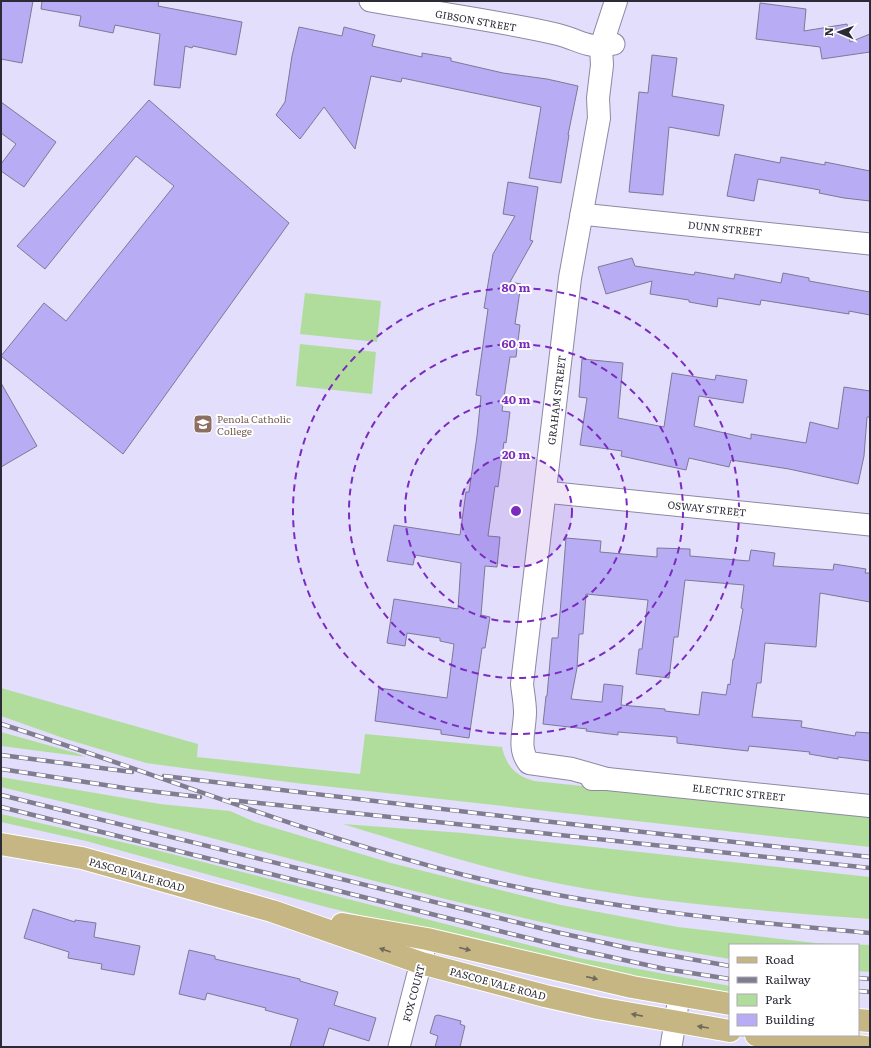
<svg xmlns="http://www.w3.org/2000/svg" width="871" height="1048" font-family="Literata,serif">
	<rect width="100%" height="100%" fill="#e2defc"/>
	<g fill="#b1dd9c">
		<path d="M305 293 381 301 377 342 300 334Z"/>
		<path d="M300 344 376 352 372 394 296 386Z"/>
		<path d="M1 688 198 744 197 757 360 774 365 734 502 747C506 766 516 776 534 781L870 816V847L296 783 146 763 66 739 1 716Z"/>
		<path d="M1 732 76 753 86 757 1 746Z"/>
		<path d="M1 777 160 804 230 811 255 822 391 863 561 905 678 927 815 943 870 945V972L858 971V945H730V959C571 934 416 892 261 851 175 828 88 808 1 787Z"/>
		<path d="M1 814 156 850 579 958 730 986V994L610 975 326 907 86 841 1 822Z"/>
		<path d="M343 824 463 833 870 877V919C767 911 663 904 561 884 487 870 415 846 343 824Z"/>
	</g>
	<g fill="#b8acf5" stroke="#7d7995" fill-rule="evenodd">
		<path d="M1 1H33L22 63 1 59Z"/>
		<path d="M42 1H159L158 6 242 22 236 55 193 46 192 48 185 46 180 88 154 85 160 34 115 25 113 33 79 26 81 16 41 9Z"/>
		<path d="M760 3 806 9 804 31 847 24 850 42 870 34V52L822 59 820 47 756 39Z"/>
		<path d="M299 27 342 36 344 27 375 35 372 46 422 57V53L451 58V61L503 73 547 79 578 86 568 135H569L561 183 529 178 541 107 402 78 401 82 371 76 355 149 324 107 300 139 276 115 285 102 292 56Z"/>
		<path d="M652 55 677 58 672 96 724 105 719 136 669 127 663 195 629 192 639 92 648 93Z"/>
		<path d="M149 100 289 223 123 454 1 356 44 303 66 321 174 186 136 156 45 269 17 246Z"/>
		<path d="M1 102 56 142 24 187 1 171V164L16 144 1 133Z"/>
		<path d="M735 154 780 163 781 157 825 165V162L870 171V201L844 198 819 193 820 190 758 179 754 201 727 196Z"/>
		<path d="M508 182 538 187 530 240 533 241 510 282 521 284 515 324 520 325 516 357H510L502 411 510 412 506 443 504 442 498 487 495 486 488 536 500 537 497 567 485 566 481 615 490 617 485 648H482L469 738 441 734V730L375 721 379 688 447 698 454 644 440 641V638L407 633 405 646 387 643 394 599 458 609 461 563 415 555 413 565 387 561 394 525 460 535 466 492H469L477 436 481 396 476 395 488 309 484 308 493 254 515 216 503 214Z"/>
		<path d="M632 258 635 266 694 275 695 272 734 279 735 274 781 283 783 273 809 278V281L870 292V315L849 311V314L761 300 760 305 718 298 717 307 689 302V300L650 294 652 281 606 294 598 267Z"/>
		<path d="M582 359 623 363 618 418 664 427 672 373 715 380 716 375 747 380 743 403 699 396 694 426 751 439V434L806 443 810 422 838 429 844 387 870 391V417H867L864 456 858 484 789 469 731 460 729 467 689 458 686 470 621 456 622 451 580 445 587 398 579 397Z"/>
		<path d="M1 383 37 446 1 467Z"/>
		<path d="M566 538 601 541 600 552 657 557V548L690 549V556L749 561 751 550 775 553 773 566 833 570 834 564 866 569 865 573H870V602L820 593 816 647 765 643 761 683H757L752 717 802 721 801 727 855 736 856 732 870 733V761L838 757V759L809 754 810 752 749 746 748 751 677 743V737L618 732V735L586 731 587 729 543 724 546 696H547L552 638H558ZM685 580 744 585 741 608 743 609 734 659H733L730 685 728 684 726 695 702 692 699 715 665 711V709L621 705 623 686 604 684 602 702 571 699 577 668 579 634H583L586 594 648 600 642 649H639L636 674 669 678 674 637H678Z"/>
		<path d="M33 909 75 922V920L96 923 94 937 140 946 134 975 101 969 102 964 68 958 69 952 24 938Z"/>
		<path d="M189 950 215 956V959L300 979V981L338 992 334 1005 376 1018 369 1041 329 1028 323 1047H290L298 1019 265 1010 266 1008 207 993 205 1000 179 994Z"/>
		<path d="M438 1015 461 1021 460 1024 465 1026 460 1047H435L438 1036 430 1033 435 1016Z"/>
	</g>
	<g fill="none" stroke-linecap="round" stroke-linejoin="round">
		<g stroke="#8d89a4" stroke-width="23">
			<g id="street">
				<path d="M370 1C432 12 495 20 556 34 581 40 587 50 614 44"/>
				<path d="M581 214 870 244"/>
				<path d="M545 492 870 525"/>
				<path d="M399 1047 427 939"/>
				<path d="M671 1047 679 997"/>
			</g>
		</g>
		<g stroke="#8d89a4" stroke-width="24">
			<g id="secondary">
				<path d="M592 779H607L870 806"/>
				<path d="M607 779 572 769 529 763C517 748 525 730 525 712 525 703 523 693 522 684L570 278 599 118 598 98 602 65 601 47 616 1"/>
			</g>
		</g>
		<g stroke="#fff" stroke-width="24">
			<g id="primary">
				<path d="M1 844 82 858 272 911 421 963 545 996 598 1008 730 1031"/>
				<path d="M342 924 427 939 632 987 730 1004"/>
				<path d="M858 1020 870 1021"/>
				<path d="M756 1035 865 1047"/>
			</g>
		</g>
		<use href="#street" stroke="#fff" stroke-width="21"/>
		<use href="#secondary" stroke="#fff" stroke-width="22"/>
		<use href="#primary" stroke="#c5b684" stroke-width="22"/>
		<g stroke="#807d91" stroke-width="4.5">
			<g id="rail">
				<path d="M1 724C156 773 306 835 464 875 597 908 734 921 870 933"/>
				<path d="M1 755 132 772"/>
				<path d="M1 769 131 789 200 797"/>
				<path d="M164 776 543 821 870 857"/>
				<path d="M1 795 556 932 628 948 730 966"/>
				<path d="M230 800 870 868"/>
				<path d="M1 807 556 945 665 969 730 979"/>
				<path d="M858 978 870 979"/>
				<path d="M858 991 870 992"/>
			</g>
		</g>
		<use href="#rail" stroke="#fff" stroke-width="3" stroke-dasharray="9" stroke-linecap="butt"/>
	</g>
	<defs><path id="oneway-solid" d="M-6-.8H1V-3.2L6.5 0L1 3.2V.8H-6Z"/></defs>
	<g fill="#716959">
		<use href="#oneway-solid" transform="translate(465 949) rotate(14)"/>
		<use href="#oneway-solid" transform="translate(385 950) rotate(-161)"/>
		<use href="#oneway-solid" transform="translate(592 978) rotate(13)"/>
		<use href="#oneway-solid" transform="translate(637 1015) rotate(-169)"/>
		<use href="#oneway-solid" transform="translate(703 1027) rotate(-171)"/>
	</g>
	<circle cx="516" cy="511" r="56" fill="#7b2cbf" fill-opacity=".12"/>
	<g fill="none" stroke="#7b2cbf" stroke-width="2" stroke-dasharray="7 5">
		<circle cx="516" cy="511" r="56"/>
		<circle cx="516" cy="511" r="111"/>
		<circle cx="516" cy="511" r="167"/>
		<circle cx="516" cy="511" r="223"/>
	</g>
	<defs>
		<g id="school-square" transform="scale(1)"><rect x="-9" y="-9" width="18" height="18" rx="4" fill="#8d6e63" stroke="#fff"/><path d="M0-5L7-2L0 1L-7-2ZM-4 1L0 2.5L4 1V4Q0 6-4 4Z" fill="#fff"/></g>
	</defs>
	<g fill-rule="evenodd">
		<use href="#school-square" x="203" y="424"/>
	</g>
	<g text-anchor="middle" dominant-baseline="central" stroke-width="4" stroke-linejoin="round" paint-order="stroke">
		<g font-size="10" fill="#2c2a36" stroke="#fff">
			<text transform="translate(476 20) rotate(10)">GIBSON STREET</text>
			<text transform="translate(725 228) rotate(6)">DUNN STREET</text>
			<text transform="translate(556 400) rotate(-83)">GRAHAM STREET</text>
			<text transform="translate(707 508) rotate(6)">OSWAY STREET</text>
			<text transform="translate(739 792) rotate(6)">ELECTRIC STREET</text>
			<text transform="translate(137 874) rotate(16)">PASCOE VALE ROAD</text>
			<text transform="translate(498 983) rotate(15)">PASCOE VALE ROAD</text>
			<text transform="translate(413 993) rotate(-75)">FOX COURT</text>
		</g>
		<g font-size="10" fill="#785e54" stroke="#fff" text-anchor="start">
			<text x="217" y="418">Penola Catholic<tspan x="217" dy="12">College</tspan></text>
		</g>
	</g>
	<circle cx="516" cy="511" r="6" fill="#7b2cbf" stroke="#fff" stroke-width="2"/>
	<g font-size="12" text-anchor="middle" font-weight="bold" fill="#7b2cbf" stroke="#fff" stroke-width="4" stroke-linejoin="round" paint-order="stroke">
		<text x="516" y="292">80 m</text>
		<text x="516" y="348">60 m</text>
		<text x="516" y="404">40 m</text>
		<text x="516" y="459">20 m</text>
	</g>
	<rect width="871" height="1048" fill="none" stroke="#2c2a36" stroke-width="4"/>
	<rect x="729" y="944" width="130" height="92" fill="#ffffff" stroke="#abaaaf"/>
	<rect x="737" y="957" width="20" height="6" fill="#c5b684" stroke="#abaaaf"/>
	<text x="765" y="964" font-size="12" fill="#2c2a36">Road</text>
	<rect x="737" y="977" width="20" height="6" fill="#807d91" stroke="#abaaaf"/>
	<text x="765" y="984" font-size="12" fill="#2c2a36">Railway</text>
	<rect x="737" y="994" width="20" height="12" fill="#b1dd9c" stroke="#abaaaf"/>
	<text x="765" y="1004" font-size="12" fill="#2c2a36">Park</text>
	<rect x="737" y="1014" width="20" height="12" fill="#b8acf5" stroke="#abaaaf"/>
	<text x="765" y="1024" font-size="12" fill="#2c2a36">Building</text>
	<g transform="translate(839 32) rotate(272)" stroke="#ffffff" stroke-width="3" paint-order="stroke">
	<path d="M0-3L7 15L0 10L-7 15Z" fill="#2c2a36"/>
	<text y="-6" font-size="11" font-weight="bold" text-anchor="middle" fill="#2c2a36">N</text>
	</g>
</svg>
